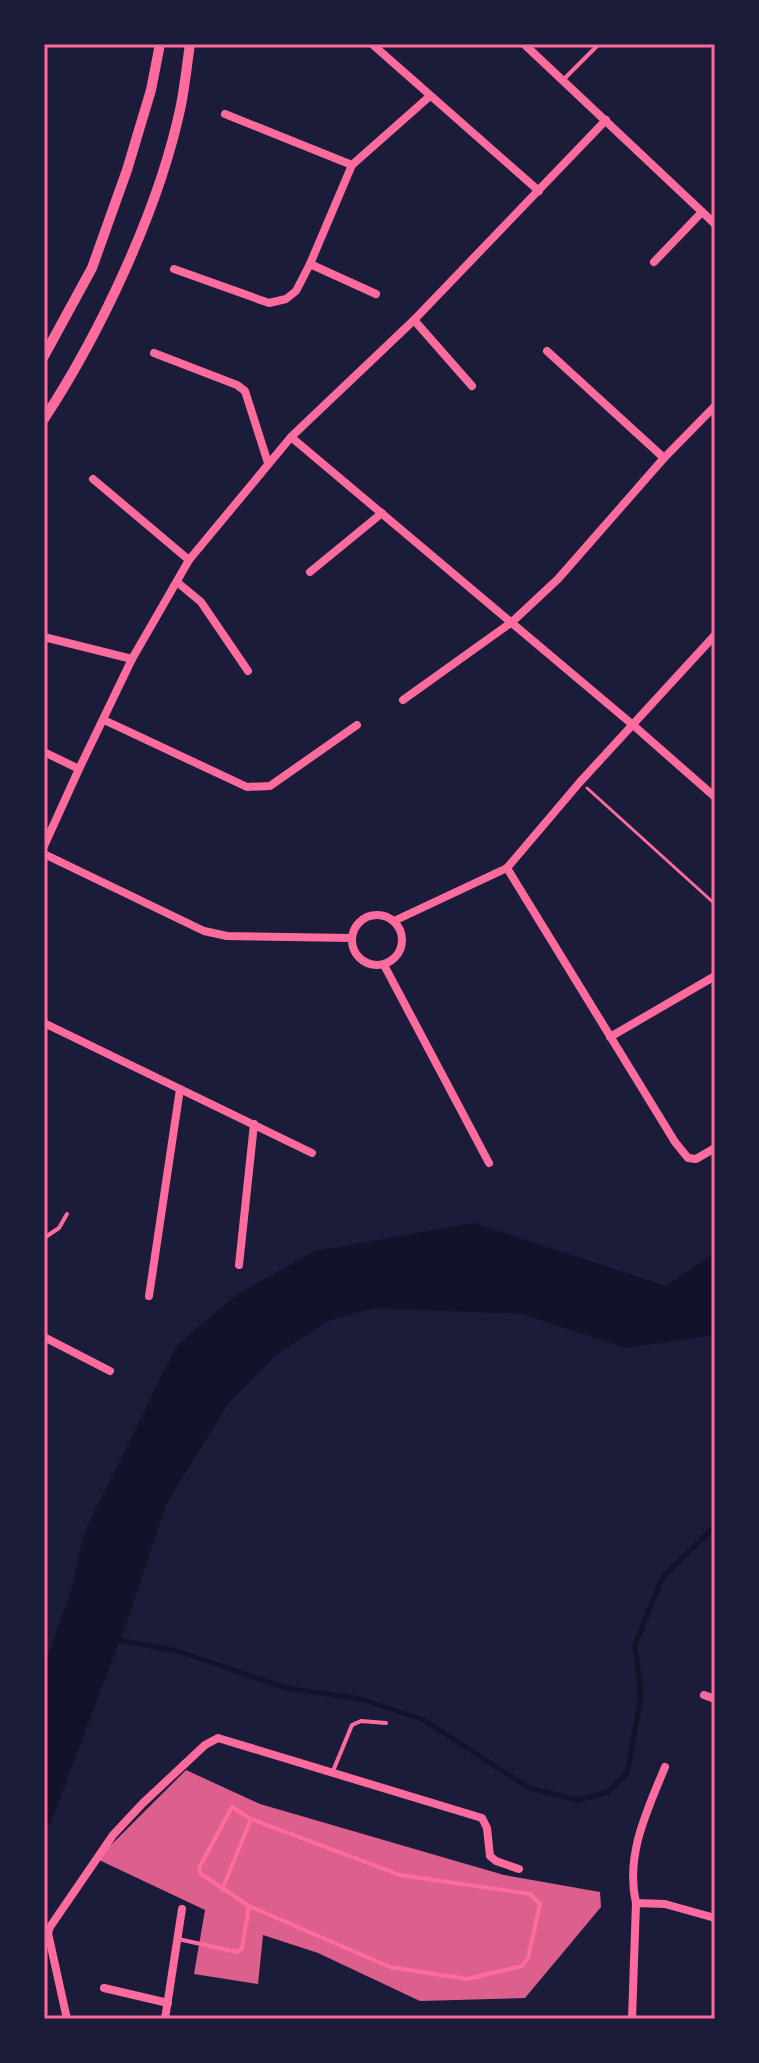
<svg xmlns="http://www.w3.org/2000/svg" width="759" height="2063" font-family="Quicksand,sans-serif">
	<rect width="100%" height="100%" fill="#1b1b3a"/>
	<path fill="#12122b" d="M474 1223 666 1286 715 1252V1335L626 1348 522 1314 372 1308 328 1321 277 1354 228 1404 166 1504 126 1624 50 1824 44 1828V1666L71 1591 84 1533 177 1345 239 1293 315 1251Z"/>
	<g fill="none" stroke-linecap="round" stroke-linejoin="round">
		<path stroke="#12122b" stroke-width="5" d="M114 1639 177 1651 286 1688 361 1699 424 1720 529 1788 578 1800 608 1792 627 1773 641 1697 635 1645 662 1578 715 1526"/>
	</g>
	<path fill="#dd5f8e" d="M186 1770 260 1804 504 1875 600 1892 601 1907 525 1998 420 2001 318 1953 263 1935 258 1984 194 1974 205 1910 97 1859Z"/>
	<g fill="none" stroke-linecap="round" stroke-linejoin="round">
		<path stroke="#ff6b9d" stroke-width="3" d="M587 788 715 904"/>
		<g stroke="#ff6b9d" stroke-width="4">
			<path d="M563 80 599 44"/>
			<path d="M44 1238 59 1228 67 1214"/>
			<path d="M333 1771 352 1725 361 1721 386 1723"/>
			<path d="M232 1807 251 1819 400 1875 530 1894 540 1904 528 1958 522 1966 467 1979 390 1967 249 1906 200 1873 199 1868Z"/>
			<path d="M222 1890 251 1819"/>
			<path d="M178 1939 237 1952 242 1948 249 1906"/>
		</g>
		<g stroke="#ff6b9d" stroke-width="8">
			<path d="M372 44 539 191"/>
			<path d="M524 44 715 224"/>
			<path d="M225 114 352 165"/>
			<path d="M654 262 702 212"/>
			<path d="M310 264 376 294"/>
			<path d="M174 269 269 303 286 299 296 291 310 264 352 165 430 96"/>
			<path d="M414 320 472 386"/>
			<path d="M547 351 664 458"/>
			<path d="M154 353 237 385 245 391 268 463"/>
			<path d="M291 437 633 725 715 797"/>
			<path d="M93 479 189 560"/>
			<path d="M310 572 382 513"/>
			<path d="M177 582 201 602 248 671"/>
			<path d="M44 637 132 659"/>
			<path d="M403 700 512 622 558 579 664 458 715 406"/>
			<path d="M104 720 247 787 270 786 357 725"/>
			<path d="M44 752 79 769 132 659 189 560 291 437 414 320 606 120"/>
			<path d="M44 846 79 769"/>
			<path d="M44 854 204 931 227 936 352 938"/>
			<path d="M507 868 675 1142 688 1158 696 1159 715 1148"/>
			<circle cx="377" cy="940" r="25"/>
			<path d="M394 921 507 868 580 782 715 635"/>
			<path d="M384 965 489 1163"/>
			<path d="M44 1023 312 1153"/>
			<path d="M610 1037 715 976"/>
			<path d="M239 1265 254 1124"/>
			<path d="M149 1296 180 1089"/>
			<path d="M44 1337 110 1371"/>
			<path d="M704 1695 715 1699"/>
			<path d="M636 1903C625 1855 647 1811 665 1767"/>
			<path d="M104 1988 168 2003"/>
			<path d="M67 2019 48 1933 50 1927 113 1835 143 1803 205 1745 218 1738 482 1818 487 1828 490 1856 496 1861 519 1869"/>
			<path d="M165 2019 182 1909"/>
			<path d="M632 2019 636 1903 665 1904 715 1918"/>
		</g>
		<g stroke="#ff6b9d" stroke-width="10">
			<path d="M44 356 92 268 127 170 151 90 160 44"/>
			<path d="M44 419C101 332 160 207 181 105 185 85 187 64 190 44"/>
		</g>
	</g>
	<rect width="759" height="2063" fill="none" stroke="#1b1b3a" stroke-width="92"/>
	<rect x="46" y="46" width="667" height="1971" fill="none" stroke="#ff6b9d" stroke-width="3"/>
</svg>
